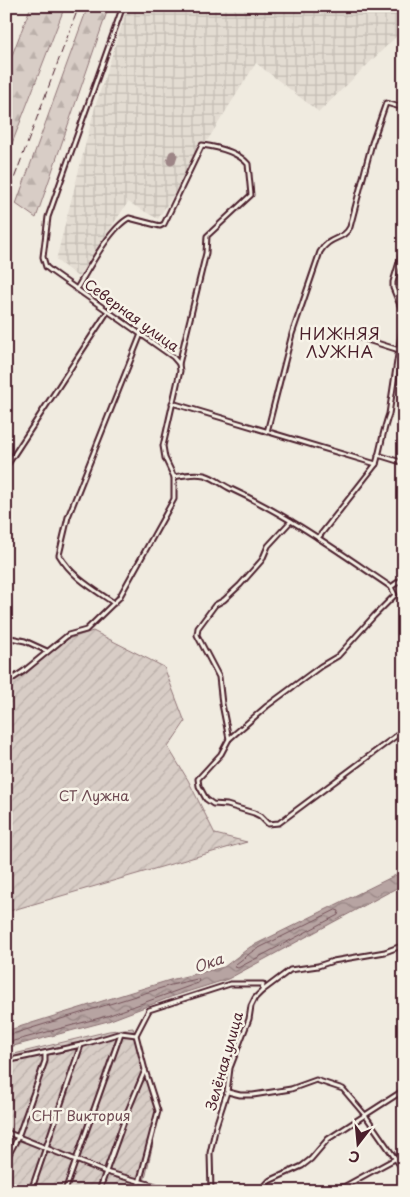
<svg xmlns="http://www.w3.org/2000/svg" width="410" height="1197" font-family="'Playpen Sans',sans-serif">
	<defs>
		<pattern id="industrial-grid" width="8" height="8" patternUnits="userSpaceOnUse" patternTransform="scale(1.25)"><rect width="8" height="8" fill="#e3dcd2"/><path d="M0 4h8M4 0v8" fill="none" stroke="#c4bcb4"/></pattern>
		<pattern id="forest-firs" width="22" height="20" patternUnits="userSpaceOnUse" patternTransform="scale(1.25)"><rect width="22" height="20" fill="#d8cdc6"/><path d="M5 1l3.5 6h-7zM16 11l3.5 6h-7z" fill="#bbb0aa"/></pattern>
		<pattern id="garden-furrows" width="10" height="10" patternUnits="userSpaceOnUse" patternTransform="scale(1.25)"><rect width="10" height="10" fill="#d8cdc6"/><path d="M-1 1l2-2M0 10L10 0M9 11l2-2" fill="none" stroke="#bbb0aa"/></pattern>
		<pattern id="water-waves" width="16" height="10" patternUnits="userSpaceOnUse" patternTransform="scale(1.25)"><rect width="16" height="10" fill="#b7a4a2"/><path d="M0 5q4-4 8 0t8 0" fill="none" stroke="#978584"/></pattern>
	</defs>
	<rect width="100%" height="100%" fill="#f0ebe0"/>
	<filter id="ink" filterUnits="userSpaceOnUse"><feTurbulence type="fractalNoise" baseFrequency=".02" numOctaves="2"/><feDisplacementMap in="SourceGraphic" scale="10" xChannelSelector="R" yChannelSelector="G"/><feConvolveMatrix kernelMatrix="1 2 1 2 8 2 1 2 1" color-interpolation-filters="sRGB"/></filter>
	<g filter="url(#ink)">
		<path fill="url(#industrial-grid)" d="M128 6H404V29L319 112 256 63 158 219 128 202 78 277 56 260 95 107Z"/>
		<g fill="url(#forest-firs)" stroke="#917678">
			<path d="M31 6H65L6 159V71Z"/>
			<path d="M88 6H109L36 218 16 204Z"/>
		</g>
		<g fill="url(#garden-furrows)" stroke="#917678">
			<path d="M93 631 164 667 185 722 168 747 188 780 215 834 247 842 6 912V686L68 639Z"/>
			<path d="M133 1028 160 1111 146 1175 140 1191H6V1056L109 1031Z"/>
		</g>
		<path fill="url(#water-waves)" stroke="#8b6f72" d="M404 871V884L228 979 171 997 108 1021 6 1048V1031L170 980 224 967 250 947Z"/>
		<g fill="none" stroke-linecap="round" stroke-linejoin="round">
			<g stroke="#76545b" stroke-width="1">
				<path d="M336 910 339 911 338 915 238 968 235 967 236 964 253 951Z"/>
				<path d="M6 1036 171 985 197 979 199 980 198 983 107 1016 6 1043"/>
			</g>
			<path stroke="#9d8586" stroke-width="9" d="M171 161 173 155"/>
			<g stroke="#4a1f2b" stroke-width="7">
				<g id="minor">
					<path d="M77 288C88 270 110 228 129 218L160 226 164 224 202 145C217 147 237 151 248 164L251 195 207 236 206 253 179 364"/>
					<path d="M345 333 399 350"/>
					<path d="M172 403 376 464"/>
					<path d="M267 432 292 334 320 252C330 235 343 241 350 227L372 143 386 103 404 108"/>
					<path d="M378 455 404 463"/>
					<path d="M6 467 108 311"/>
					<path d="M174 477C184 475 194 473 204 475 214 477 222 485 231 489 288 515 339 552 391 587L395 595 374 616 338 656 321 666 267 706 229 739 221 754 198 779 199 786 206 799 213 804 227 805 254 813 260 816 268 824 279 823 404 730"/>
					<path d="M318 538 376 464C381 447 383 430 389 414L404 315 393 288V282L404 246"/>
					<path d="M391 587 404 578"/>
					<path d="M114 603C92 588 72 577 59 555L68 517 141 334"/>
					<path d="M6 637 25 641 47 651"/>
					<path d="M6 683 24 671 68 635 86 630 119 598 174 499V477L165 458 163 446 180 371 179 364 173 357 51 271 46 267 43 257 48 217 123 6"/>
					<path d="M229 739 222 704 219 677 197 635 198 628 215 605 224 600 240 585 262 560 268 546 291 521"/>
					<path d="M262 991 290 970 318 966 333 961 385 952 404 945"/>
					<path d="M6 1061 81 1045 121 1033 136 1035"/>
					<path d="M6 1075 9 1061"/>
					<path d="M228 1092 240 1095H253L291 1089 316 1080 343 1089 365 1115 404 1171"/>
					<path d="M6 1132 106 1172 174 1191"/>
					<path d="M6 1160 18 1137 45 1061V1053"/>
					<path d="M31 1191 81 1045"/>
					<path d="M65 1191 121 1033"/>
					<path d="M99 1191 127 1113 145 1070"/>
					<path d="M137 1191 158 1111 145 1070 136 1035 149 1010 230 984H263L262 991 255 998 251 1006 249 1019 230 1068 227 1092 216 1126 210 1153 211 1191"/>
					<path d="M260 1191 269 1181 302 1166 311 1159 328 1139 404 1090"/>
					<path d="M336 1191 404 1154"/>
				</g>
			</g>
			<use href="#minor" stroke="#f7f3e8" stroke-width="3"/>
			<path stroke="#4a1f2b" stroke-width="1" stroke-dasharray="8 4" stroke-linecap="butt" d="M6 200 79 6"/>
		</g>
	</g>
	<g text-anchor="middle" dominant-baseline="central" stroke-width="5" stroke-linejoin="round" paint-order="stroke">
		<g font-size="14" fill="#4a1f2b" stroke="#f7f3e8">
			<text transform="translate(132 315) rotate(36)">Северная улица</text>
			<text transform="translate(224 1061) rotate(-74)">Зелёная улица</text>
		</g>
		<g font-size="14" fill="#6e4a52" stroke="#f7f3e8">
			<text x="94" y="795">СТ Лужна</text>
			<text x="81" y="1115">СНТ Виктория</text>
		</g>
		<g font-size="15" font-style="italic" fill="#704e55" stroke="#f7f3e8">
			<text transform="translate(208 962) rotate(-19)">Ока</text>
		</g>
		<g font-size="16" letter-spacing="1" fill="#4a1f2b" stroke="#f7f3e8">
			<text x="340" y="333">НИЖНЯЯ<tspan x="340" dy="18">ЛУЖНА</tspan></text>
		</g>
	</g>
	<rect width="410" height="1197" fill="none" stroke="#f7f3e8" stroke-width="25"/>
	<rect x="12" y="12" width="385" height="1172" fill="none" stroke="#4a1f2b" stroke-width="2" filter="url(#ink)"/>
	<g transform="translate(358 1144) rotate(196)" stroke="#f7f3e8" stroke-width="4" paint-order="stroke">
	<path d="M0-4L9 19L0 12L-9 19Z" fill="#4a1f2b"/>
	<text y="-8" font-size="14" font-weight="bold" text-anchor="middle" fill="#4a1f2b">С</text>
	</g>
</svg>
